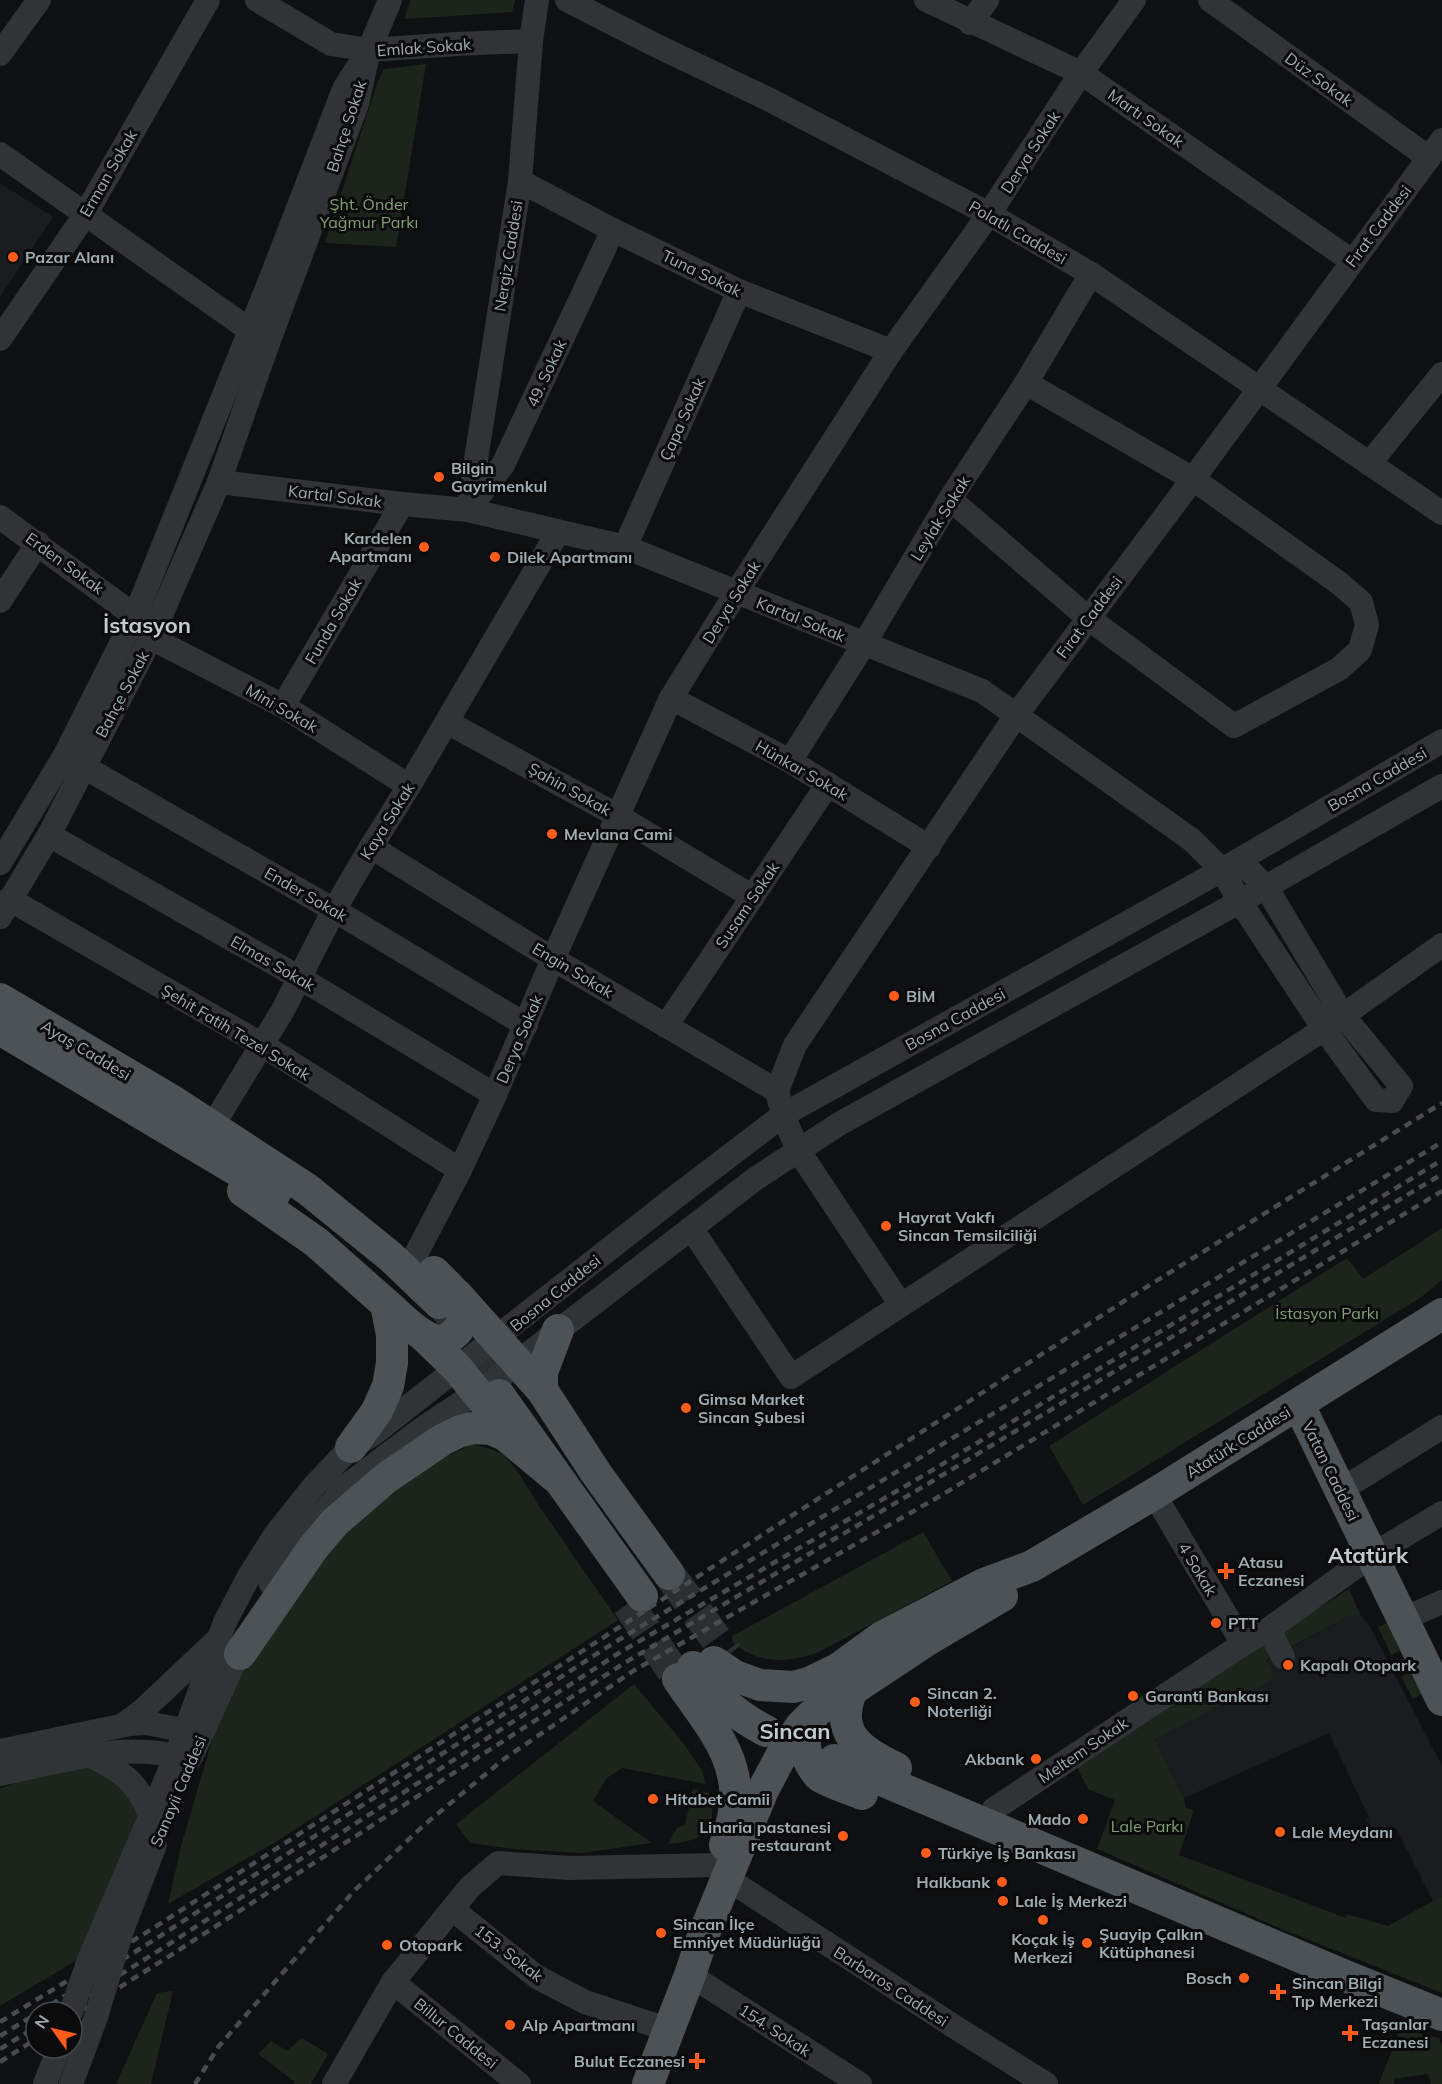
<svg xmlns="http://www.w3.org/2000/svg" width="1442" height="2084" font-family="Mulish,sans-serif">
	<rect width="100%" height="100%" fill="#0f1011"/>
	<g fill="#1b1c1e">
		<path d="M0 183 53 217 0 297Z"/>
		<path d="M1353 1614H1360L1370 1627 1442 1766V1896L1433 1901 1396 1828 1376 1838 1366 1819 1369 1818 1329 1733 1184 1798 1155 1739 1274 1679 1266 1661Z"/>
	</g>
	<g fill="#1d241c">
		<path d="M411 0H515L512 12 404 19Z"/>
		<path d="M426 64 396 247 325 243 377 84 384 69Z"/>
		<path d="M1442 1228V1280L1420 1298 1083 1505 1049 1446 1347 1258 1363 1279Z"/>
		<path d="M472 1444 491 1449 504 1455 517 1470 537 1503 618 1620 274 1843 168 1904 181 1846 216 1727 260 1637 338 1538 376 1502 425 1467Z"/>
		<path d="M923 1532 952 1581 817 1653C786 1663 759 1664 733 1643L732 1636Z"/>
		<path d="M1349 1589 1360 1614 1349 1616 1266 1660 1274 1679 1155 1739 1184 1798 1186 1808 1194 1810 1179 1855 1346 1918 1347 1914 1388 1926 1442 1896V1993L1284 1930 1097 1849 1115 1800 1088 1789 1075 1763Z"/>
		<path d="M1387 1623 1400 1651 1391 1655 1378 1627Z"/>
		<path d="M1410 1672 1422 1694 1413 1699 1401 1676Z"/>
		<path d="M634 1684 684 1744 703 1772 705 1784 622 1768 607 1778 593 1801 652 1843 582 1853 514 1849 470 1843 456 1824Z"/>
		<path d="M91 1767 120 1777 145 1806 94 1950 0 2006V1789L51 1769Z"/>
		<path d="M693 1789 709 1793C710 1800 713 1811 712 1818 707 1840 686 1842 668 1844L677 1828 685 1825Z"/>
		<path d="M173 1991 151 2084H116L157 1993Z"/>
		<path d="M1400 2029 1439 2038 1442 2046V2084H1431L1428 2074 1394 2079V2084H1379Z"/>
		<path d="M302 2038 328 2054 311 2084H294L295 2082 258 2054 271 2041 287 2051Z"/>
	</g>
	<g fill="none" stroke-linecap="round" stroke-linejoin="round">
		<g stroke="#2c2f31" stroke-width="32" stroke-dasharray="32 16" stroke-linecap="butt">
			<path d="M444 1307 512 1383"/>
			<path d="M669 1574 728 1655"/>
			<path d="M628 1604 678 1679"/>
		</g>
		<g stroke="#303436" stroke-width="24">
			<path d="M257 0 331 44 369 50 457 44 531 41"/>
			<path d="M567 0 655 45 768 99 989 214 1091 274 1442 513"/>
			<path d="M926 0 1081 73 1352 261"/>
			<path d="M1210 0 1429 158"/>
			<path d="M970 23 987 0"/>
			<path d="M0 54 39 0"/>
			<path d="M0 154 261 338"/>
			<path d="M520 181 613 230 739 291 891 351"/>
			<path d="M0 339 85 215 208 0"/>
			<path d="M1369 464 1442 374"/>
			<path d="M219 482 402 504 468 510 625 547 982 691 1192 840 1222 870 1239 900 1324 1029 1376 1100 1392 1101 1401 1086 1342 1014 1266 887 1239 860"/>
			<path d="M950 499 1088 618 1234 726 1339 669 1360 650 1367 625 1361 602 1339 583 1193 479 1026 383"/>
			<path d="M469 508 503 465 613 230"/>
			<path d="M468 510 520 181 531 41 537 0"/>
			<path d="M0 517 135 616 151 638 283 706 409 786"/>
			<path d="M625 547 739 291"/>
			<path d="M0 601 38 543"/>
			<path d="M671 698 790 761 929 847"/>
			<path d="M283 706 402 504"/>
			<path d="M447 722 618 816 753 897"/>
			<path d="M790 761 864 644 950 499 1026 383 1091 274"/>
			<path d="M84 767 334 910 526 1025"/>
			<path d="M49 835 300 978 495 1095"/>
			<path d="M371 847 553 959 777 1091"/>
			<path d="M0 863 65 755 135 616 271 278 344 89 358 67"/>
			<path d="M9 899 261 1044 460 1170"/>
			<path d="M0 917 49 835 151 638 219 482 268 343 357 104 369 50 390 0"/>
			<path d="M666 1026 828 784"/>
			<path d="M221 1112 283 1010 334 910 371 847 409 786 558 532"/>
			<path d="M691 1228 791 1377 1324 1029 1442 945"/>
			<path d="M416 1254 460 1170 495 1095 553 959 671 698 736 593 891 351 989 214 1081 73 1134 0"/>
			<path d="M901 1305 798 1150 783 1115 777 1091 795 1045 1017 714 1193 479 1442 140"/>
			<path d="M1341 1490 1442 1427"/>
			<path d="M1154 1494 1243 1644"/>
			<path d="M271 1584 295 1546 345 1487 419 1431 489 1384 755 1179 839 1124 1266 887 1442 786"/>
			<path d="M1403 1619 1442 1602"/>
			<path d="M1269 1629 1283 1657"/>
			<path d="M123 1725 142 1711 215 1642"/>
			<path d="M0 1751 130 1724 146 1723 199 1733"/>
			<path d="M192 1755 245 1639"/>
			<path d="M91 1756C122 1771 139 1783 150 1816"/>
			<path d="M0 1774C61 1762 128 1739 189 1760"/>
			<path d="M994 1809 1243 1644 1269 1629 1372 1555 1442 1513"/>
			<path d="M737 1885 958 2029 1046 2084"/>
			<path d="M452 1909 537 1977 585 2002 669 2030"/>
			<path d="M122 1930 155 1845"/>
			<path d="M89 1960 176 1756 225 1622 248 1578 275 1535 314 1486 351 1447 372 1435 673 1199 783 1115 1222 870 1442 741"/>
			<path d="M690 1975 860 2084"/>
			<path d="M393 1982 519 2084"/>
			<path d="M45 2084 59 2048"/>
			<path d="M71 2084 96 2017"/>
			<path d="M334 2084 393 1982 470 1887 498 1863 569 1868 719 1865"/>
		</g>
		<g stroke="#4c5256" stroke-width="32">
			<path d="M0 999 171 1100 307 1189 391 1257 439 1303"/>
			<path d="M0 1029 275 1193"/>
			<path d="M243 1191 316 1242 386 1304 392 1335V1363L388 1386 377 1411 351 1447"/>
			<path d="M457 1295 542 1390 596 1473 669 1574"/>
			<path d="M386 1304C400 1316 416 1334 434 1340 442 1343 449 1339 455 1333 459 1330 460 1326 462 1321 468 1300 447 1286 434 1272"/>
			<path d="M425 1337 457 1368 504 1426"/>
			<path d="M542 1390V1372L558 1330"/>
			<path d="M499 1395 642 1596"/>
			<path d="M1299 1405 1442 1700"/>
			<path d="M240 1654 313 1548 335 1522 386 1478 442 1440 458 1432 472 1428 491 1429 505 1435 559 1480"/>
			<path d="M714 1662 735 1676 760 1685 794 1687 811 1682 838 1669 882 1637 984 1584 1032 1566 1154 1494 1442 1314"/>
			<path d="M693 1667C716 1696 733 1714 766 1731"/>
			<path d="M678 1679C707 1722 746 1762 733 1818 731 1827 727 1836 725 1845"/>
			<path d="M852 1690C833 1733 860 1751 896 1768"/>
			<path d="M813 1716C804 1734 801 1749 812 1766 815 1770 817 1775 821 1777 833 1784 848 1788 862 1794"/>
			<path d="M834 1760 1348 1977 1442 2015"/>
			<path d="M648 2084 690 1975 703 1936 763 1790 781 1756 801 1726 814 1713 833 1700 852 1690 929 1639 1002 1596"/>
		</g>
		<g stroke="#474c50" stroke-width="4.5" stroke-dasharray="8 6" stroke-linecap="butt">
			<path d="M39 2012 157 1938 612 1644 1442 1142"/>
			<path d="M60 2012 163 1948 619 1653 926 1474 1442 1160"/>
			<path d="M72 2017 168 1957 626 1662 931 1482 1442 1174"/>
			<path d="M0 2022 152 1929 1132 1296 1442 1103"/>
			<path d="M0 2036 36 2014"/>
			<path d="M0 2049 36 2027"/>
			<path d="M0 2062 36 2039"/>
			<path d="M195 2084 219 2046 354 1891 424 1825 504 1759 633 1671 940 1496 1442 1191"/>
		</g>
		<g stroke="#303436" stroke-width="24">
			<path d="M71 2012 89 1960"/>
			<path d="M96 2017 122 1930"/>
		</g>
	</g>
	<g fill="#ff5c1a" stroke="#0b0b0c" stroke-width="2">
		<circle cx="13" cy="257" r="6"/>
		<circle cx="439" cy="477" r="6"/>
		<circle cx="424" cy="547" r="6"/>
		<circle cx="495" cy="557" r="6"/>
		<circle cx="552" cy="834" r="6"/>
		<circle cx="894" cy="996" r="6"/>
		<circle cx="886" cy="1226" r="6"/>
		<circle cx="686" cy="1408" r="6"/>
		<path d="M1223 1562h6v6h6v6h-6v6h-6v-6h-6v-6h6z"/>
		<circle cx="1216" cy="1623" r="6"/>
		<circle cx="1288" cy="1665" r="6"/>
		<circle cx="1133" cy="1696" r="6"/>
		<circle cx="915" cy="1702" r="6"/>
		<circle cx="1036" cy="1759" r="6"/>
		<circle cx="653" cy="1799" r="6"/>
		<circle cx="1083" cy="1819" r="6"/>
		<circle cx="1280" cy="1832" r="6"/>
		<circle cx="843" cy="1836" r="6"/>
		<circle cx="926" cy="1853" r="6"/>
		<circle cx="1002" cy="1882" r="6"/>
		<circle cx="1003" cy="1901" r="6"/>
		<circle cx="1043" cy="1920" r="6"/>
		<circle cx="661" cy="1933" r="6"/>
		<circle cx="1087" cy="1943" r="6"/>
		<circle cx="387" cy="1945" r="6"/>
		<circle cx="1244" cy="1978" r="6"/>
		<path d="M1275 1983h6v6h6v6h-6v6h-6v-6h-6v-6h6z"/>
		<circle cx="510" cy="2025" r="6"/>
		<path d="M1347 2024h6v6h6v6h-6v6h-6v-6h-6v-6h6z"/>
		<path d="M694 2052h6v6h6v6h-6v6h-6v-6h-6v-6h6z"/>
	</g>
	<g text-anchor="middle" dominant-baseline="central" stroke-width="6" stroke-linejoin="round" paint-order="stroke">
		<g font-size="16" fill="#9fadb3" stroke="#0b0b0c">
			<text transform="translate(424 47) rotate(-4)">Emlak Sokak</text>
			<text transform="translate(1319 79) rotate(36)">Düz Sokak</text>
			<text transform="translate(1146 118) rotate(35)">Martı Sokak</text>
			<text transform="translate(346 126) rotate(-72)">Bahçe Sokak</text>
			<text transform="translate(1030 152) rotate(-57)">Derya Sokak</text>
			<text transform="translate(108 173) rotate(-60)">Erman Sokak</text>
			<text transform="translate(1378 226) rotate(-53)">Fırat Caddesi</text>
			<text transform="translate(1018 232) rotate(30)">Polatlı Caddesi</text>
			<text transform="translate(508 256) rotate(-81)">Nergiz Caddesi</text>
			<text transform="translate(702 273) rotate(26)">Tuna Sokak</text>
			<text transform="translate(546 373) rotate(-65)">49. Sokak</text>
			<text transform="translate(682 419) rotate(-66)">Çapa Sokak</text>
			<text transform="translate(335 496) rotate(7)">Kartal Sokak</text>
			<text transform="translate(940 518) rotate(-58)">Leylak Sokak</text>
			<text transform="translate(65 563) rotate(36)">Erden Sokak</text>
			<text transform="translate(731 602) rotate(-58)">Derya Sokak</text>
			<text transform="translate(1089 617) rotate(-53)">Fırat Caddesi</text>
			<text transform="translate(801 619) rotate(22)">Kartal Sokak</text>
			<text transform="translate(333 621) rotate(-60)">Funda Sokak</text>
			<text transform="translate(122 694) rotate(-62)">Bahçe Sokak</text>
			<text transform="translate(282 708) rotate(30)">Mini Sokak</text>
			<text transform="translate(802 770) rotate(30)">Hünkar Sokak</text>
			<text transform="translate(1377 779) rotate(-30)">Bosna Caddesi</text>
			<text transform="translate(570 789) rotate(29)">Şahin Sokak</text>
			<text transform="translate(387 821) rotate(-58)">Kaya Sokak</text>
			<text transform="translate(306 894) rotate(30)">Ender Sokak</text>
			<text transform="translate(747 905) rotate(-56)">Susam Sokak</text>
			<text transform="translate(273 963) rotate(30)">Elmas Sokak</text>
			<text transform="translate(573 970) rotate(31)">Engin Sokak</text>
			<text transform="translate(955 1019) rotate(-29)">Bosna Caddesi</text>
			<text transform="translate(236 1032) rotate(31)">Şehit Fatih Tezel Sokak</text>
			<text transform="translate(519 1039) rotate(-67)">Derya Sokak</text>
			<text transform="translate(86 1050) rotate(31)">Ayaş Caddesi</text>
			<text transform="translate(555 1293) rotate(-39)">Bosna Caddesi</text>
			<text transform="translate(1238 1442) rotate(-32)">Atatürk Caddesi</text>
			<text transform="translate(1331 1471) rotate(64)">Vatan Caddesi</text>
			<text transform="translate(1198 1569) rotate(59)">4 Sokak</text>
			<text transform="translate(1083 1750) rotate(-34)">Meltem Sokak</text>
			<text transform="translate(178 1791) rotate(-67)">Sanayii Caddesi</text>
			<text transform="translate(509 1953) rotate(38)">153. Sokak</text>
			<text transform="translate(891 1986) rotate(33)">Barbaros Caddesi</text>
			<text transform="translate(775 2030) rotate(33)">154. Sokak</text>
			<text transform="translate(456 2033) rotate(39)">Billur Caddesi</text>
		</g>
		<g font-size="16" fill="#82a174" stroke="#0b0b0c">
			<text x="369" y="204">Şht. Önder<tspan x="369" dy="18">Yağmur Parkı</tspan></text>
			<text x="1327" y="1313">İstasyon Parkı</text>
			<text x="1147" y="1826">Lale Parkı</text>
		</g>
		<g font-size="16" font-weight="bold" fill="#9fadb3" stroke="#0b0b0c" text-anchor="start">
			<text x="25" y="257">Pazar Alanı</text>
			<text x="451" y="468">Bilgin<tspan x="451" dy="18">Gayrimenkul</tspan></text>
			<text x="412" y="538" text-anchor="end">Kardelen<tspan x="412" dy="18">Apartmanı</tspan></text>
			<text x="507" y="557">Dilek Apartmanı</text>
			<text x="564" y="834">Mevlana Cami</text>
			<text x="906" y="996">BİM</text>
			<text x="898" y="1217">Hayrat Vakfı<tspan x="898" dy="18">Sincan Temsilciliği</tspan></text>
			<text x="698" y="1399">Gimsa Market<tspan x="698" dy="18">Sincan Şubesi</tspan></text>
			<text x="1238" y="1562">Atasu<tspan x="1238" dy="18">Eczanesi</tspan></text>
			<text x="1228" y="1623">PTT</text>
			<text x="1300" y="1665">Kapalı Otopark</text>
			<text x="927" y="1693">Sincan 2.<tspan x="927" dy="18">Noterliği</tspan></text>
			<text x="1145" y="1696">Garanti Bankası</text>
			<text x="1024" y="1759" text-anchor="end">Akbank</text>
			<text x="665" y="1799">Hitabet Camii</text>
			<text x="1071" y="1819" text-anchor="end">Mado</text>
			<text x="831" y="1827" text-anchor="end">Linaria pastanesi<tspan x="831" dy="18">restaurant</tspan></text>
			<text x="1292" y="1832">Lale Meydanı</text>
			<text x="938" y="1853">Türkiye İş Bankası</text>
			<text x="990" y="1882" text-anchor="end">Halkbank</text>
			<text x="1015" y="1901">Lale İş Merkezi</text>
			<text x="673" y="1924">Sincan İlçe<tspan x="673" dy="18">Emniyet Müdürlüğü</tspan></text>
			<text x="1099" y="1934">Şuayip Çalkın<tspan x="1099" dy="18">Kütüphanesi</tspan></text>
			<text x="1043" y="1939" text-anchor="middle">Koçak İş<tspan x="1043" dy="18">Merkezi</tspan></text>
			<text x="399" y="1945">Otopark</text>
			<text x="1232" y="1978" text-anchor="end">Bosch</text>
			<text x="1292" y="1983">Sincan Bilgi<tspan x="1292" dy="18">Tıp Merkezi</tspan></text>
			<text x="1362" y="2024">Taşanlar<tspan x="1362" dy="18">Eczanesi</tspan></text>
			<text x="522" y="2025">Alp Apartmanı</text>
			<text x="685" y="2061" text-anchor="end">Bulut Eczanesi</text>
		</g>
		<g font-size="22" font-weight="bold" fill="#c0cacf" stroke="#0b0b0c">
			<text x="147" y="625">İstasyon</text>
			<text x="1368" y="1555">Atatürk</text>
			<text x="795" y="1731">Sincan</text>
		</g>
	</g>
	<g transform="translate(54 2030) rotate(304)"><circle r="28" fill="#0b0b0c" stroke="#464c4f" stroke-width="1.5"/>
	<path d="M0-4.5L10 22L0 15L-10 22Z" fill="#ff5c1a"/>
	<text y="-9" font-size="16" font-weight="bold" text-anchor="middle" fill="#9fadb3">N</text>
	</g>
</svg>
